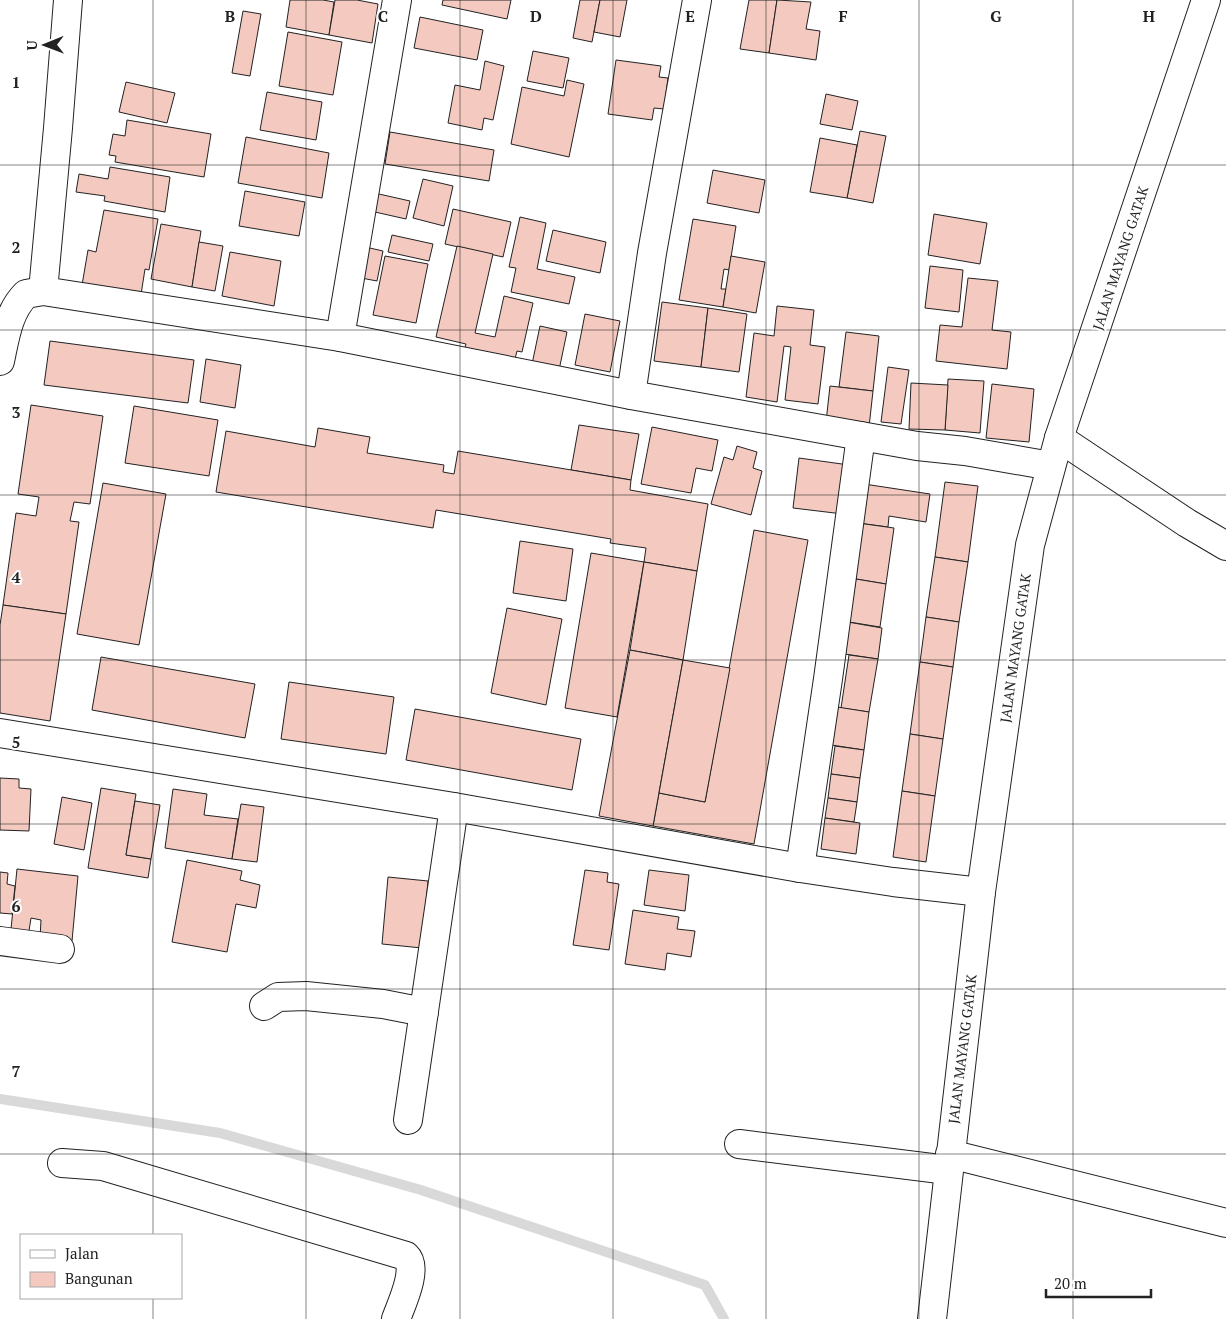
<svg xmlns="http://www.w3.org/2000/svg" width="1226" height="1319" font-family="'PT Serif',serif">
	<rect width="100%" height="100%" fill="#fff"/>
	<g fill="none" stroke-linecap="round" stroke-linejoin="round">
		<path stroke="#d9d9d9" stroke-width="10" d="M0 1099 220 1133 421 1190 705 1285 724 1319"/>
	</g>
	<g fill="#f3c9c0" stroke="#222">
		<path d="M290 0H323L334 2 329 35 286 27Z"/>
		<path d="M335 0H357L378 4 372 43 329 35Z"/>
		<path d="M443 0H511L507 19 442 5Z"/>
		<path d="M580 0H600L592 42 573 38Z"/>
		<path d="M600 0H627L620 37 594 32Z"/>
		<path d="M749 0H777L769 53 740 49Z"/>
		<path d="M777 0 811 2 806 29 820 31 816 60 769 53Z"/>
		<path d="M243 11 261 14 250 76 232 73Z"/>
		<path d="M420 17 483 30 477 60 414 48Z"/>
		<path d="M288 32 342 42 333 95 279 86Z"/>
		<path d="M533 51 569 58 563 88 527 81Z"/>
		<path d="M616 60 661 66 659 77 668 78 664 109 654 108 652 120 608 114Z"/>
		<path d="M485 61 504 66 493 120 484 118 482 130 448 123 455 85 480 90Z"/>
		<path d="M567 80 584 84 569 157 511 144 522 87 564 96Z"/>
		<path d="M126 82 175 93 167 123 119 112Z"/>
		<path d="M267 92 322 102 316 140 260 130Z"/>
		<path d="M826 94 858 101 852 130 820 124Z"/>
		<path d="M127 120 211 134 204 177 115 162 116 156 109 155 113 134 125 136Z"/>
		<path d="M860 131 886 136 873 203 847 198Z"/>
		<path d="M390 132 494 150 489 181 385 164Z"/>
		<path d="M246 137 329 153 322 198 238 183Z"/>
		<path d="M820 138 857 145 847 198 810 192Z"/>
		<path d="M110 167 170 177 165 212 104 201 105 196 76 192 79 174 108 179Z"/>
		<path d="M713 170 765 180 759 213 707 203Z"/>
		<path d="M423 179 453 186 444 226 413 218Z"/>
		<path d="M245 191 305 202 299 236 239 226Z"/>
		<path d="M370 192 410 201 406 219 366 210Z"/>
		<path d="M453 209 511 222 503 257 445 244Z"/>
		<path d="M104 210 158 219 149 270 145 269 140 301 81 291 88 250 96 252Z"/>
		<path d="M934 214 987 223 980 264 928 255Z"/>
		<path d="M520 217 546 223 537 269 575 277 569 304 511 292 516 268 509 267Z"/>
		<path d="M693 219 736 226 729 270 724 269 721 289H726L723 307 679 300Z"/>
		<path d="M161 224 201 231 192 287 151 279Z"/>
		<path d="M553 230 606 242 600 273 546 261Z"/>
		<path d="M392 235 433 244 429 261 388 252Z"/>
		<path d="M199 242 223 246 215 291 192 287Z"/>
		<path d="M361 246 383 251 377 281 356 277Z"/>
		<path d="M457 246 493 254 475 333 495 337 504 296 533 303 522 352 517 351 514 363 464 351 466 344 436 337Z"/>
		<path d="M230 252 281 261 274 306 222 296Z"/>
		<path d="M385 256 428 264 416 323 373 315Z"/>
		<path d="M731 256 765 262 756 313 723 307Z"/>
		<path d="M930 266 963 270 959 312 925 308Z"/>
		<path d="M968 278 998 281 992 330 1011 332 1007 369 936 361 940 325 962 327Z"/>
		<path d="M662 302 708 308 701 367 654 361Z"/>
		<path d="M777 306 814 310 810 345 825 347 818 404 785 400 791 347 784 346 777 402 746 397 754 333 774 336Z"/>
		<path d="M708 308 747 314 739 372 701 367Z"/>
		<path d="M585 314 620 321 610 372 575 365Z"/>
		<path d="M540 326 567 332 558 375 531 369Z"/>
		<path d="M846 332 879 336 873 391 839 387Z"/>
		<path d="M50 341 194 360 188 403 44 385Z"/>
		<path d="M206 359 241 365 235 408 200 402Z"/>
		<path d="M888 367 909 370 901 424 881 422Z"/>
		<path d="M948 379 984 381 980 433 945 430Z"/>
		<path d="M911 383 948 385 945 430 909 429Z"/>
		<path d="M992 384 1034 389 1029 442 986 438Z"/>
		<path d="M830 386 873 391 869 427 826 422Z"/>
		<path d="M31 405 103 416 90 504 74 502 70 521 79 522 66 614 3 605 16 513 36 516 39 497 18 494Z"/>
		<path d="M134 406 218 420 209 476 125 463Z"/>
		<path d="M579 425 639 434 631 480 571 470Z"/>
		<path d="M652 427 718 440 712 471 696 468 691 493 641 484Z"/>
		<path d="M318 428 370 437 367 453 444 465 443 472 454 474 458 451 631 480 630 490 708 504 697 571 644 562 646 548 610 543 611 539 436 510 433 528 216 492 226 431 315 447Z"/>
		<path d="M737 446 757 452 753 468 762 471 751 515 711 504 724 457 733 460Z"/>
		<path d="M799 458 849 465 843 514 793 508Z"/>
		<path d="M945 482 978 486 968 562 935 557Z"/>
		<path d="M103 483 166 494 139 645 77 634Z"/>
		<path d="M864 484 930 494 926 522 889 516 888 527 858 523Z"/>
		<path d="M858 523 894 528 886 584 850 578Z"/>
		<path d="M754 530 808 540 754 844 653 826 659 793 705 802Z"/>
		<path d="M520 541 573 549 566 601 513 593Z"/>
		<path d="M591 553 644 562 617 717 565 708Z"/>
		<path d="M935 557 968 562 959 622 926 617Z"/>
		<path d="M644 562 697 571 683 660 630 650Z"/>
		<path d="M856 579 886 584 880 627 849 622Z"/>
		<path d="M3 605 66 614 50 721 0 713V625Z"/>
		<path d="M507 608 562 619 546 705 491 693Z"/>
		<path d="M926 617 959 622 953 667 920 662Z"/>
		<path d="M842 621 882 628 878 659 838 653Z"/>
		<path d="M630 650 683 660 653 826 599 816Z"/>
		<path d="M849 655 878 659 869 712 841 708Z"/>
		<path d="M101 657 255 684 245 738 92 710Z"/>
		<path d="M683 660 730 668 705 802 659 793Z"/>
		<path d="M920 662 953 667 943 739 910 734Z"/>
		<path d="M289 682 394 697 386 754 281 739Z"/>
		<path d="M831 706 869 712 864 750 825 744Z"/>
		<path d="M415 709 581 739 572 790 406 760Z"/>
		<path d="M910 734 943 739 935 796 902 791Z"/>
		<path d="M835 746 864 750 860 778 831 774Z"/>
		<path d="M831 774 860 778 857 802 828 798Z"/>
		<path d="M0 778 19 779V788L31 789 29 831 0 830Z"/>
		<path d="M101 788 136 794 126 855 151 859 148 878 88 868Z"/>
		<path d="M173 789 207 794 204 815 238 819 232 859 165 848Z"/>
		<path d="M902 791 935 796 926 862 893 857Z"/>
		<path d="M62 797 92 803 84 850 54 844Z"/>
		<path d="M828 798 857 802 854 822 825 818Z"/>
		<path d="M135 801 160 805 151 859 126 855Z"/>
		<path d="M241 804 264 807 257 862 232 859Z"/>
		<path d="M825 818 860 823 856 854 821 849Z"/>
		<path d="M187 860 242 871 240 880 260 885 256 908 236 904 227 952 172 942Z"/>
		<path d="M17 869 78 876 72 941 40 938 41 920 31 918 29 931 11 929Z"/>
		<path d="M585 870 608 873 607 882 619 884 609 950 573 945Z"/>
		<path d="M649 870 689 875 685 911 644 905Z"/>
		<path d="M0 872 8 873 7 884 15 886 12 914 0 913Z"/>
		<path d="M388 877 428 881 422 948 382 944Z"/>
		<path d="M633 910 679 917 677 929 695 931 691 957 667 953 665 970 625 964Z"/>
	</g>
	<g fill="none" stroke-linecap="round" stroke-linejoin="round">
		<g stroke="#222" stroke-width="30">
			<g id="street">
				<path d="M43 291 58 128 68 0"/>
				<path d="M340 337 397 0"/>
				<path d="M0 361C5 338 8 312 26 294L43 291 340 337 631 395 917 446 965 451 1051 466"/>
				<path d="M631 395 652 253 697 0"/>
				<path d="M1059 438 1187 523 1226 546"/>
				<path d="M0 733 454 807 800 868 893 882 981 892"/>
				<path d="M800 868 828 679 861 436"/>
				<path d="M0 941 60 949"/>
				<path d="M264 1006 278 997 306 996 383 1004 424 1012"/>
				<path d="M408 1120 454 807"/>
				<path d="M739 1144 948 1170"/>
				<path d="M950 1154 1226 1223"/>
				<path d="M62 1163 103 1166 406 1256C419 1268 401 1305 396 1319"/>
			</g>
		</g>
		<g stroke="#222" stroke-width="30">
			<path id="secondary" d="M932 1319 981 892 1030 545 1059 438 1206 0"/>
		</g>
		<use href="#street" stroke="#fff" stroke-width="28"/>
		<use href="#secondary" stroke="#fff" stroke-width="28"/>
	</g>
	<path fill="none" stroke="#222" stroke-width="1" stroke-opacity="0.55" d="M153 0V1235M306 0V1319M460 0V1319M613 0V1319M766 0V1319M919 0V1319M1073 0V1319M0 165H1226M0 330H1226M0 495H1226M0 660H1226M0 824H1226M0 989H1226M0 1154H1226M153 1298V1319"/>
	<g text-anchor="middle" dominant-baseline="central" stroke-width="4" stroke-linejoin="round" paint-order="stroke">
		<g font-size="14" fill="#222" stroke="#fff">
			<text transform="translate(1120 258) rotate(-72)">JALAN MAYANG GATAK</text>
			<text transform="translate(1015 648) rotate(-82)">JALAN MAYANG GATAK</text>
			<text transform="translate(962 1049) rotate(-83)">JALAN MAYANG GATAK</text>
		</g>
	</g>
	<g font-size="16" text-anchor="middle" font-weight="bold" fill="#222" stroke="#fff" stroke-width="4" stroke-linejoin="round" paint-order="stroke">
		<text x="230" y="22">B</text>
		<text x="383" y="22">C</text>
		<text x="536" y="22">D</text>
		<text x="690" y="22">E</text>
		<text x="843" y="22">F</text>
		<text x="996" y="22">G</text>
		<text x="1149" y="22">H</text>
		<text x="16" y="88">1</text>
		<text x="16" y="253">2</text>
		<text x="16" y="418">3</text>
		<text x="16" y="583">4</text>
		<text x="16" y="748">5</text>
		<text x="16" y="912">6</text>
		<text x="16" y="1077">7</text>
	</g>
	<rect x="20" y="1234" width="162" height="65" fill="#ffffff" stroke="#a7a7a7"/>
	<rect x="30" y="1250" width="25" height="8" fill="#ffffff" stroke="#a7a7a7"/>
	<text x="65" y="1259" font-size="15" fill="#222222">Jalan</text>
	<rect x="30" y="1272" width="25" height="15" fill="#f3c9c0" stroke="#a7a7a7"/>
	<text x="65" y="1284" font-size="15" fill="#222222">Bangunan</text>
	<g transform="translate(45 45) rotate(269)" stroke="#ffffff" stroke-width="4" paint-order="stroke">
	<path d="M0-4L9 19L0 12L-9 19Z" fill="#222222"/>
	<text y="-8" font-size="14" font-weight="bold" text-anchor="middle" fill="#222222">U</text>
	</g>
	<path d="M1046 1289v8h105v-8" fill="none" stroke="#222222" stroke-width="2.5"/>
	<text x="1054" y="1289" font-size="15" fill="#222222" stroke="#ffffff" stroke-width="4" paint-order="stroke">20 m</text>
</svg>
